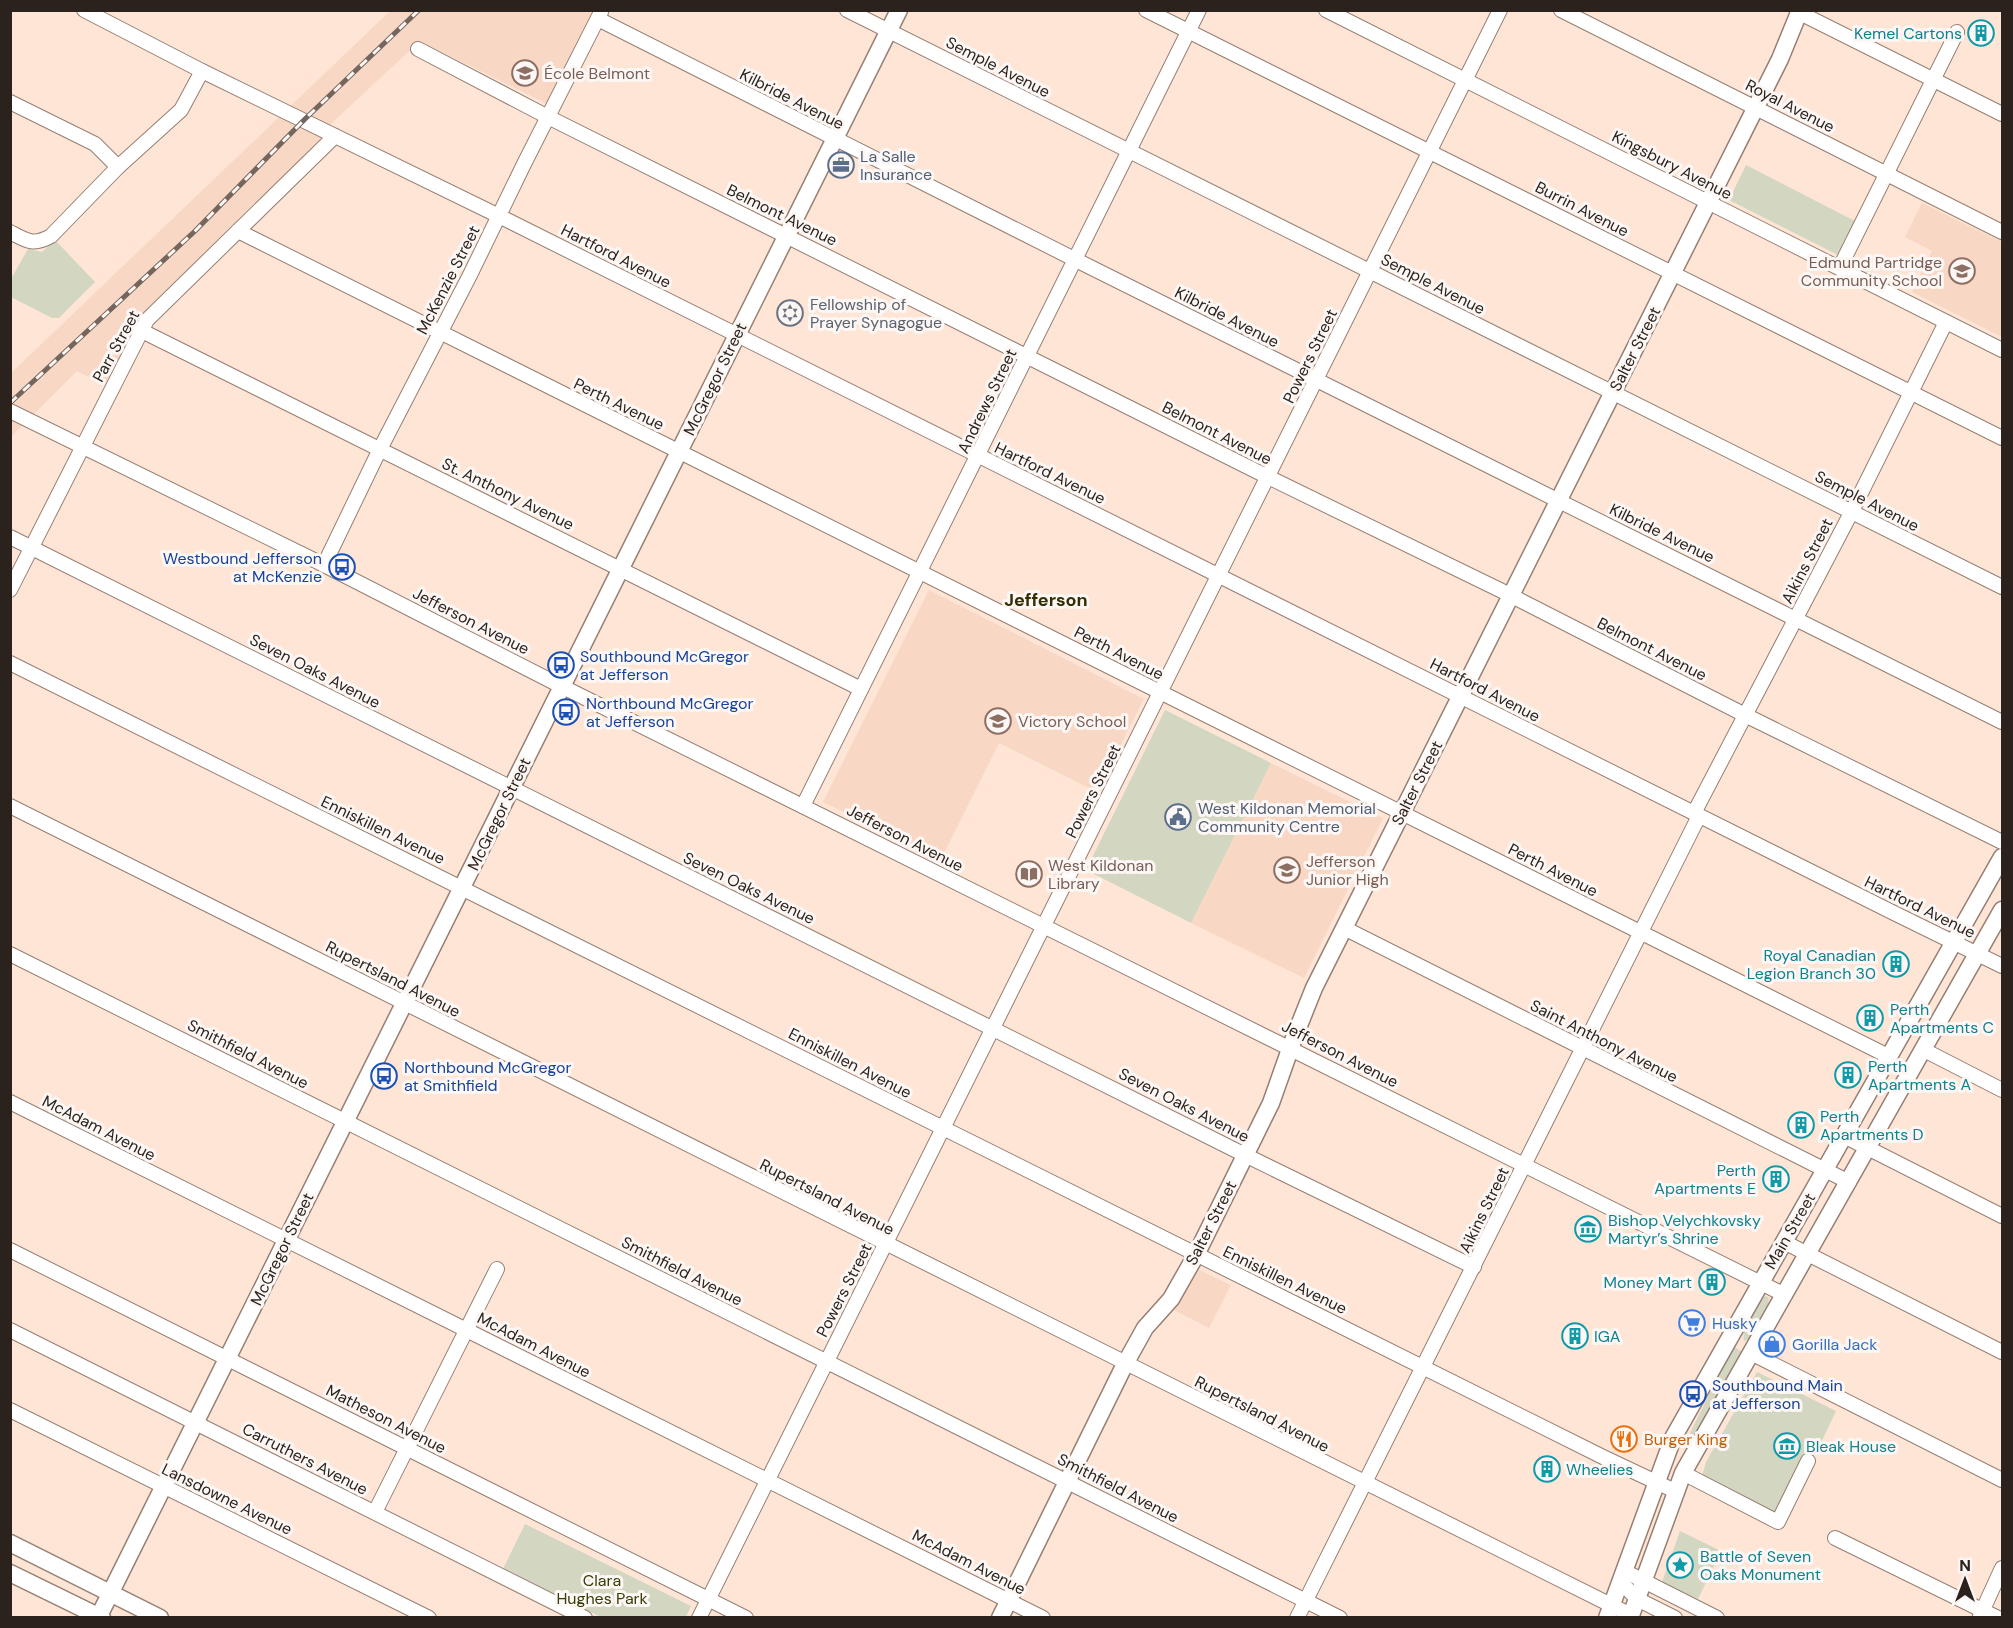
<svg xmlns="http://www.w3.org/2000/svg" width="2013" height="1628" font-family="'DM Sans',sans-serif">
	<rect width="100%" height="100%" fill="#fee5d6"/>
	<g fill="#f8d8c5">
		<path d="M390 11H595L549 105 420 41 321 133 335 136 148 315 111 389 77 371 11 437V373Z"/>
		<path d="M1922 203 2002 242V337L1912 292 1932 251 1905 237Z"/>
		<path d="M929 590 1144 699 1097 792 999 743 941 859 823 802Z"/>
		<path d="M1271 763 1383 818 1304 978 1191 923Z"/>
		<path d="M1197 1269 1231 1285 1209 1328 1172 1309 1183 1297Z"/>
	</g>
	<g fill="#d3d6c1">
		<path d="M1746 165 1855 221 1838 255 1729 200Z"/>
		<path d="M55 240 95 282 59 318H52L11 297V279L28 249 42 252Z"/>
		<path d="M1165 710 1271 763 1191 923 1086 870Z"/>
		<path d="M1766 1296 1769 1298 1768 1304 1749 1339 1744 1341C1741 1326 1754 1311 1762 1298Z"/>
		<path d="M1733 1346 1742 1352 1729 1381 1695 1441 1690 1433Z"/>
		<path d="M1757 1372 1836 1411 1817 1451 1810 1449 1784 1507 1781 1511 1772 1515 1701 1480 1706 1462Z"/>
		<path d="M525 1524 691 1606 686 1617H601L503 1569Z"/>
		<path d="M1680 1531 1721 1551 1698 1599 1662 1582Z"/>
	</g>
	<g fill="none" stroke-linecap="round" stroke-linejoin="round">
		<g stroke="#967f72" stroke-width="16">
			<g id="minor">
				<path d="M84 10 202 71 499 216 1894 913 2002 966"/>
				<path d="M847 10 2002 587"/>
				<path d="M1146 10 2002 438"/>
				<path d="M1326 10 2002 350"/>
				<path d="M1561 10 2002 232"/>
				<path d="M1800 13 2002 114"/>
				<path d="M598 19 1088 266 2002 722"/>
				<path d="M418 49 548 117 1268 477 1500 590 1745 715 2002 842"/>
				<path d="M10 102 95 144 118 167"/>
				<path d="M238 231 1888 1056"/>
				<path d="M10 232C27 241 33 246 51 236L118 167 181 110 202 71"/>
				<path d="M1840 267 1957 32"/>
				<path d="M140 330 861 689"/>
				<path d="M10 411 324 565 563 687 1785 1295"/>
				<path d="M10 537 1245 1155 1474 1267"/>
				<path d="M324 565 380 449 470 275 524 164 601 12"/>
				<path d="M10 590 147 320 335 136"/>
				<path d="M10 663 1603 1457 1675 1491"/>
				<path d="M10 806 1631 1615"/>
				<path d="M803 806 1199 10"/>
				<path d="M1694 813 1852 511 1946 322"/>
				<path d="M1344 928 1849 1182"/>
				<path d="M10 954 1340 1618"/>
				<path d="M1924 1050 2002 1090"/>
				<path d="M10 1102 1043 1618"/>
				<path d="M1844 1136 2002 1216"/>
				<path d="M1784 1242 2002 1352"/>
				<path d="M10 1250 746 1618"/>
				<path d="M10 1330 585 1618"/>
				<path d="M1751 1353 2002 1480"/>
				<path d="M10 1410 429 1618"/>
				<path d="M1683 1473 1778 1522 1808 1461"/>
				<path d="M375 1512 497 1269"/>
				<path d="M1835 1538 1998 1618"/>
				<path d="M1624 1571 1717 1618"/>
				<path d="M1620 1581 1637 1599 1675 1618"/>
				<path d="M1980 1616 2002 1568"/>
				<path d="M699 1618 1500 10"/>
				<path d="M1297 1618 1699 816"/>
			</g>
		</g>
		<g stroke="#967f72" stroke-width="19">
			<g id="major">
				<path d="M10 1543 160 1618"/>
				<path d="M10 1573 102 1618"/>
				<path d="M98 1618 899 10"/>
				<path d="M1000 1618 1125 1364 1145 1328 1171 1299 1196 1255 1271 1103 1294 1038 1314 988 1780 59 1800 10"/>
				<path d="M1607 1618 1673 1438 2002 857"/>
				<path d="M1630 1618 1683 1473 2002 910"/>
			</g>
		</g>
		<use href="#minor" stroke="#fff" stroke-width="14"/>
		<use href="#major" stroke="#fff" stroke-width="16"/>
		<g stroke="#74655d" stroke-width="5">
			<path id="rail" d="M10 403 195 231 305 119 419 10"/>
		</g>
		<use href="#rail" stroke="#fcf7f4" stroke-width="3" stroke-dasharray="9" stroke-linecap="butt"/>
	</g>
	<defs>
		<g id="building-ring" transform="scale(1.35)"><circle r="9.5" fill="#fcf7f4" stroke="#0f9aa8" stroke-width="1.5"/><path d="M-4-6H4V6H1V3H-1V6H-4ZM-2.5-4.3h1.7v1.8h-1.7ZM.8-4.3h1.7v1.8H.8ZM-2.5-1h1.7V.8h-1.7ZM.8-1h1.7V.8H.8Z" fill="#0f9aa8"/></g>
		<g id="school-ring" transform="scale(1.35)"><circle r="9.5" fill="#fcf7f4" stroke="#8d6e63" stroke-width="1.5"/><path d="M0-5L7-2L0 1L-7-2ZM-4 1L0 2.5L4 1V4Q0 6-4 4Z" fill="#8d6e63"/></g>
		<g id="office-ring" transform="scale(1.35)"><circle r="9.5" fill="#fcf7f4" stroke="#5c6f8a" stroke-width="1.5"/><path d="M-6-3h4V-5.5h4V-3h4V5H-6ZM-1-4.5V-3h2v-1.5ZM-6 0V1H6V0Z" fill="#5c6f8a"/></g>
		<g id="synagogue-ring" transform="scale(1.35)"><circle r="9.5" fill="#fcf7f4" stroke="#6b7280" stroke-width="1.5"/><path d="M0-6.5L5.6 3.2H-5.6ZM0 6.5L5.6-3.2H-5.6Z" fill="#6b7280"/></g>
		<g id="bus-ring" transform="scale(1.35)"><circle r="9.5" fill="#fcf7f4" stroke="#1a4fb4" stroke-width="1.5"/><path d="M-5-6H5V4H4V6H2V4H-2V6H-4V4H-5ZM-3.5-4V0h7V-4ZM-3.5 1.2v1.5H-2V1.2ZM2 1.2v1.5H3.5V1.2Z" fill="#1a4fb4"/></g>
		<g id="civic-ring" transform="scale(1.35)"><circle r="9.5" fill="#fcf7f4" stroke="#5c6f8a" stroke-width="1.5"/><path d="M-.6-6.5H3V-4.5H.6V-3L4-1V1h2V6H-6V1h2V-1L-.6-3ZM-1.2 2.5V6h2.4V2.5Z" fill="#5c6f8a"/></g>
		<g id="library-ring" transform="scale(1.35)"><circle r="9.5" fill="#fcf7f4" stroke="#8d6e63" stroke-width="1.5"/><path d="M-6-4Q-3-5.5-.7-3.5V5Q-3 3-6 4ZM6-4Q3-5.5 .7-3.5V5Q3 3 6 4Z" fill="#8d6e63"/></g>
		<g id="museum-ring" transform="scale(1.35)"><circle r="9.5" fill="#fcf7f4" stroke="#0f9aa8" stroke-width="1.5"/><path d="M0-6L6-3V-2H-6V-3ZM-5-1h2V3h-2ZM-1-1h2V3h-2ZM3-1h2V3H3ZM-6 4H6V6H-6Z" fill="#0f9aa8"/></g>
		<g id="supermarket-ring" transform="scale(1.35)"><circle r="9.5" fill="#fcf7f4" stroke="#3f7fe0" stroke-width="1.5"/><path d="M-6-5.5h2.5l.6 2H6L4.5 2H-2.5L-4.4-4H-6ZM-1.5 3.2a1.3 1.3 0 1 0 .1 0ZM3 3.2a1.3 1.3 0 1 0 .1 0Z" fill="#3f7fe0"/></g>
		<g id="shop-ring" transform="scale(1.35)"><circle r="9.5" fill="#fcf7f4" stroke="#3f7fe0" stroke-width="1.5"/><path d="M-5-2.5h2.3a2.7 3.5 0 0 1 5.4 0H5L5.5 6h-11ZM-1.5-2.5h3a1.5 2.3 0 0 0-3 0Z" fill="#3f7fe0"/></g>
		<g id="restaurant-ring" transform="scale(1.35)"><circle r="9.5" fill="#fcf7f4" stroke="#e8710a" stroke-width="1.5"/><path d="M-5-6h1v4h1v-4h1v4h1v-4h1v5L-1.5 .5V6h-2V.5L-5-1ZM5-6V6H3V1.5H1.5Q1.5-4 5-6Z" fill="#e8710a"/></g>
		<g id="sight-ring" transform="scale(1.35)"><circle r="9.5" fill="#fcf7f4" stroke="#0f9aa8" stroke-width="1.5"/><path d="M0-6L1.8-2.2L6-1.7L2.9 1.2L3.7 5.4L0 3.3L-3.7 5.4L-2.9 1.2L-6-1.7L-1.8-2.2Z" fill="#0f9aa8"/></g>
	</defs>
	<g fill-rule="evenodd">
		<use href="#building-ring" x="1981" y="33"/>
		<use href="#school-ring" x="525" y="73"/>
		<use href="#office-ring" x="841" y="165"/>
		<use href="#school-ring" x="1962" y="271"/>
		<use href="#synagogue-ring" x="790" y="313"/>
		<use href="#bus-ring" x="342" y="567"/>
		<use href="#bus-ring" x="561" y="665"/>
		<use href="#bus-ring" x="566" y="712"/>
		<use href="#school-ring" x="998" y="721"/>
		<use href="#civic-ring" x="1178" y="817"/>
		<use href="#school-ring" x="1287" y="870"/>
		<use href="#library-ring" x="1029" y="874"/>
		<use href="#building-ring" x="1896" y="964"/>
		<use href="#building-ring" x="1870" y="1018"/>
		<use href="#building-ring" x="1848" y="1075"/>
		<use href="#bus-ring" x="384" y="1076"/>
		<use href="#building-ring" x="1801" y="1125"/>
		<use href="#building-ring" x="1776" y="1179"/>
		<use href="#museum-ring" x="1588" y="1229"/>
		<use href="#building-ring" x="1712" y="1282"/>
		<use href="#supermarket-ring" x="1692" y="1323"/>
		<use href="#building-ring" x="1575" y="1336"/>
		<use href="#shop-ring" x="1772" y="1344"/>
		<use href="#bus-ring" x="1693" y="1394"/>
		<use href="#restaurant-ring" x="1624" y="1439"/>
		<use href="#museum-ring" x="1787" y="1446"/>
		<use href="#building-ring" x="1547" y="1469"/>
		<use href="#sight-ring" x="1680" y="1565"/>
	</g>
	<g text-anchor="middle" dominant-baseline="central" stroke-width="6" stroke-linejoin="round" paint-order="stroke">
		<g font-size="16" fill="#0d838f" stroke="#fcf7f4" text-anchor="start">
			<text x="1962" y="33" text-anchor="end">Kemel Cartons</text>
			<text x="1876" y="955" text-anchor="end">Royal Canadian<tspan x="1876" dy="18">Legion Branch 30</tspan></text>
			<text x="1890" y="1009">Perth<tspan x="1890" dy="18">Apartments C</tspan></text>
			<text x="1868" y="1066">Perth<tspan x="1868" dy="18">Apartments A</tspan></text>
			<text x="1820" y="1116">Perth<tspan x="1820" dy="18">Apartments D</tspan></text>
			<text x="1756" y="1170" text-anchor="end">Perth<tspan x="1756" dy="18">Apartments E</tspan></text>
			<text x="1608" y="1220">Bishop Velychkovsky<tspan x="1608" dy="18">Martyr’s Shrine</tspan></text>
			<text x="1692" y="1282" text-anchor="end">Money Mart</text>
			<text x="1594" y="1336">IGA</text>
			<text x="1806" y="1446">Bleak House</text>
			<text x="1566" y="1469">Wheelies</text>
			<text x="1700" y="1556">Battle of Seven<tspan x="1700" dy="18">Oaks Monument</tspan></text>
		</g>
		<g font-size="16" fill="#2b221d" stroke="#fcf7f4">
			<text transform="translate(998 67) rotate(27)">Semple Avenue</text>
			<text transform="translate(792 99) rotate(27)">Kilbride Avenue</text>
			<text transform="translate(1790 106) rotate(27)">Royal Avenue</text>
			<text transform="translate(1672 165) rotate(27)">Kingsbury Avenue</text>
			<text transform="translate(1582 209) rotate(27)">Burrin Avenue</text>
			<text transform="translate(782 215) rotate(26)">Belmont Avenue</text>
			<text transform="translate(616 256) rotate(27)">Hartford Avenue</text>
			<text transform="translate(448 280) rotate(-63)">McKenzie Street</text>
			<text transform="translate(1433 284) rotate(27)">Semple Avenue</text>
			<text transform="translate(1227 317) rotate(27)">Kilbride Avenue</text>
			<text transform="translate(116 346) rotate(-61)">Parr Street</text>
			<text transform="translate(1635 349) rotate(-63)">Salter Street</text>
			<text transform="translate(1310 356) rotate(-64)">Powers Street</text>
			<text transform="translate(715 379) rotate(-64)">McGregor Street</text>
			<text transform="translate(987 401) rotate(-64)">Andrews Street</text>
			<text transform="translate(619 404) rotate(26)">Perth Avenue</text>
			<text transform="translate(1217 433) rotate(27)">Belmont Avenue</text>
			<text transform="translate(1050 473) rotate(26)">Hartford Avenue</text>
			<text transform="translate(508 494) rotate(26)">St. Anthony Avenue</text>
			<text transform="translate(1867 501) rotate(27)">Semple Avenue</text>
			<text transform="translate(1662 533) rotate(26)">Kilbride Avenue</text>
			<text transform="translate(1807 561) rotate(-63)">Aikins Street</text>
			<text transform="translate(471 621) rotate(27)">Jefferson Avenue</text>
			<text transform="translate(1652 649) rotate(27)">Belmont Avenue</text>
			<text transform="translate(1119 653) rotate(27)">Perth Avenue</text>
			<text transform="translate(315 671) rotate(27)">Seven Oaks Avenue</text>
			<text transform="translate(1485 690) rotate(27)">Hartford Avenue</text>
			<text transform="translate(1417 783) rotate(-63)">Salter Street</text>
			<text transform="translate(1093 791) rotate(-63)">Powers Street</text>
			<text transform="translate(499 814) rotate(-64)">McGregor Street</text>
			<text transform="translate(383 830) rotate(26)">Enniskillen Avenue</text>
			<text transform="translate(905 838) rotate(27)">Jefferson Avenue</text>
			<text transform="translate(1553 870) rotate(27)">Perth Avenue</text>
			<text transform="translate(749 888) rotate(26)">Seven Oaks Avenue</text>
			<text transform="translate(1920 907) rotate(26)">Hartford Avenue</text>
			<text transform="translate(393 979) rotate(27)">Rupertsland Avenue</text>
			<text transform="translate(1604 1041) rotate(27)">Saint Anthony Avenue</text>
			<text transform="translate(248 1054) rotate(27)">Smithfield Avenue</text>
			<text transform="translate(1340 1054) rotate(27)">Jefferson Avenue</text>
			<text transform="translate(850 1063) rotate(27)">Enniskillen Avenue</text>
			<text transform="translate(1184 1105) rotate(27)">Seven Oaks Avenue</text>
			<text transform="translate(99 1128) rotate(27)">McAdam Avenue</text>
			<text transform="translate(827 1197) rotate(27)">Rupertsland Avenue</text>
			<text transform="translate(1484 1210) rotate(-64)">Aikins Street</text>
			<text transform="translate(1211 1223) rotate(-63)">Salter Street</text>
			<text transform="translate(1790 1231) rotate(-60)">Main Street</text>
			<text transform="translate(282 1249) rotate(-64)">McGregor Street</text>
			<text transform="translate(682 1271) rotate(27)">Smithfield Avenue</text>
			<text transform="translate(1285 1280) rotate(26)">Enniskillen Avenue</text>
			<text transform="translate(844 1290) rotate(-63)">Powers Street</text>
			<text transform="translate(534 1345) rotate(27)">McAdam Avenue</text>
			<text transform="translate(1262 1414) rotate(27)">Rupertsland Avenue</text>
			<text transform="translate(386 1419) rotate(27)">Matheson Avenue</text>
			<text transform="translate(305 1459) rotate(27)">Carruthers Avenue</text>
			<text transform="translate(1118 1488) rotate(27)">Smithfield Avenue</text>
			<text transform="translate(227 1499) rotate(26)">Lansdowne Avenue</text>
			<text transform="translate(969 1562) rotate(27)">McAdam Avenue</text>
		</g>
		<g font-size="16" fill="#785e54" stroke="#fcf7f4" text-anchor="start">
			<text x="544" y="73">École Belmont</text>
			<text x="1942" y="262" text-anchor="end">Edmund Partridge<tspan x="1942" dy="18">Community School</tspan></text>
			<text x="1018" y="721">Victory School</text>
			<text x="1306" y="861">Jefferson<tspan x="1306" dy="18">Junior High</tspan></text>
			<text x="1048" y="865">West Kildonan<tspan x="1048" dy="18">Library</tspan></text>
		</g>
		<g font-size="16" fill="#4e5e75" stroke="#fcf7f4" text-anchor="start">
			<text x="860" y="156">La Salle<tspan x="860" dy="18">Insurance</tspan></text>
			<text x="1198" y="808">West Kildonan Memorial<tspan x="1198" dy="18">Community Centre</tspan></text>
		</g>
		<g font-size="16" fill="#5b616d" stroke="#fcf7f4" text-anchor="start">
			<text x="810" y="304">Fellowship of<tspan x="810" dy="18">Prayer Synagogue</tspan></text>
		</g>
		<g font-size="16" fill="#164399" stroke="#fcf7f4" text-anchor="start">
			<text x="322" y="558" text-anchor="end">Westbound Jefferson<tspan x="322" dy="18">at McKenzie</tspan></text>
			<text x="580" y="656">Southbound McGregor<tspan x="580" dy="18">at Jefferson</tspan></text>
			<text x="586" y="703">Northbound McGregor<tspan x="586" dy="18">at Jefferson</tspan></text>
			<text x="404" y="1067">Northbound McGregor<tspan x="404" dy="18">at Smithfield</tspan></text>
			<text x="1712" y="1385">Southbound Main<tspan x="1712" dy="18">at Jefferson</tspan></text>
		</g>
		<g font-size="16" fill="#366cbe" stroke="#fcf7f4" text-anchor="start">
			<text x="1712" y="1323">Husky</text>
			<text x="1792" y="1344">Gorilla Jack</text>
		</g>
		<g font-size="16" fill="#c56008" stroke="#fcf7f4" text-anchor="start">
			<text x="1644" y="1439">Burger King</text>
		</g>
		<g font-size="16" fill="#383c06" stroke="#fcf7f4">
			<text x="602" y="1580">Clara<tspan x="602" dy="18">Hughes Park</tspan></text>
		</g>
		<g font-size="18" font-weight="bold" fill="#342f03" stroke="#fcf7f4">
			<text x="1046" y="600">Jefferson</text>
		</g>
	</g>
	<rect width="2013" height="1628" fill="none" stroke="#2b221d" stroke-width="24"/>
	<g transform="translate(1965 1580)" stroke="#fcf7f4" stroke-width="4.5" paint-order="stroke">
	<path d="M0-4.5L10 22L0 15L-10 22Z" fill="#2b221d"/>
	<text y="-9" font-size="16" font-weight="bold" text-anchor="middle" fill="#2b221d">N</text>
	</g>
</svg>
